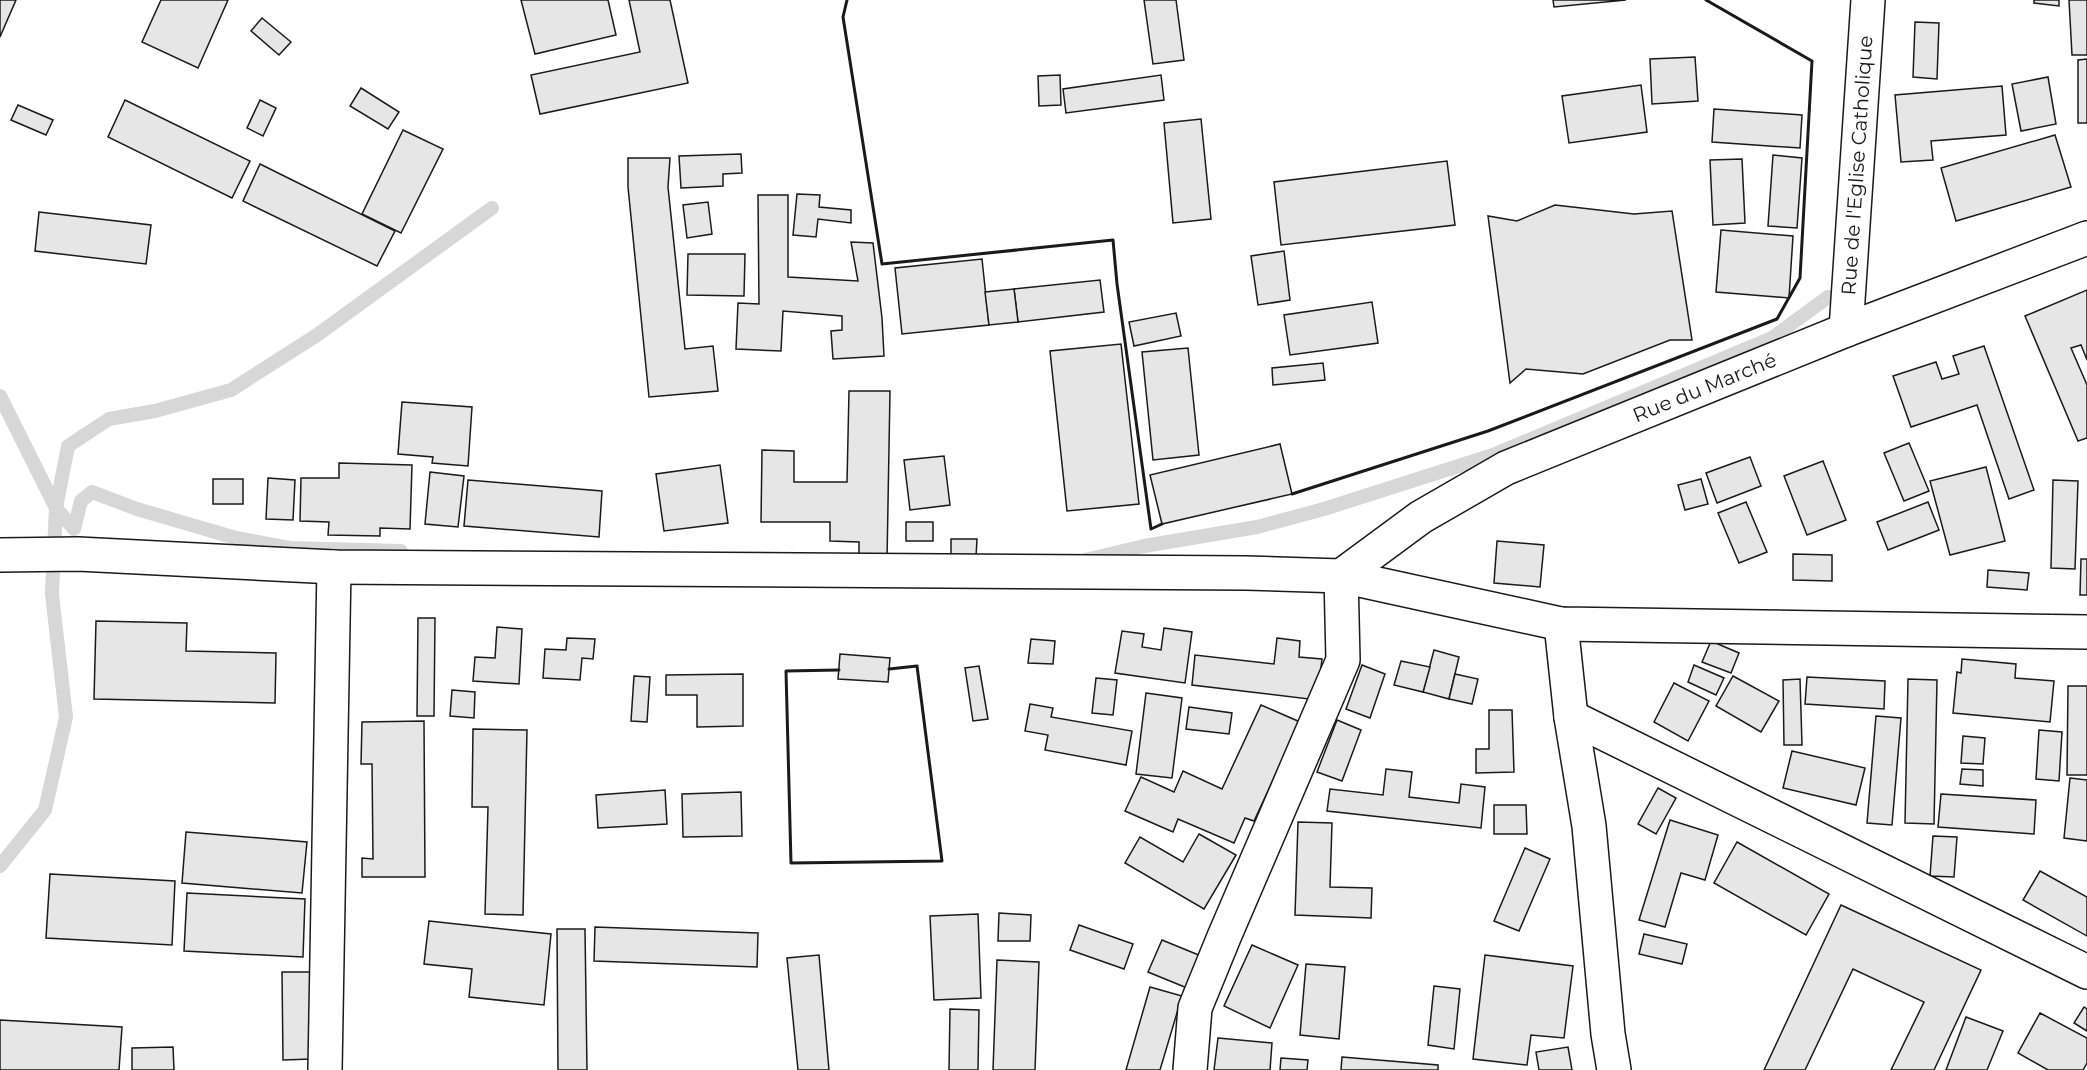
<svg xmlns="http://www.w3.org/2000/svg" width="2087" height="1070" font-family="Montserrat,sans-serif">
	<rect width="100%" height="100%" fill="#fff"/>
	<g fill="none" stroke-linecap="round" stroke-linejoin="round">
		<g stroke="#d7d7d7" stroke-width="14">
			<path d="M0 396 56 508 74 529 81 501 92 492 137 509 236 538 290 548 401 551"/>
			<path d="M1085 560 1144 546 1257 527 1324 509 1493 455 1772 338 1828 297"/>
			<path d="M0 866 45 810 66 717 52 594 56 508 68 446 109 419 155 411 231 390 317 335 492 208"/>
		</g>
	</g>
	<g fill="#e6e6e6" stroke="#1a1a1a" stroke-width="1.5">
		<path d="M0 0H16L0 37Z"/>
		<path d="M161 0H228L198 68 142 42Z"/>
		<path d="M521 0H608L616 35 535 54Z"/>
		<path d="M629 0H670L688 83 540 114 531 75 640 52Z"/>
		<path d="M1144 0H1176L1184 60 1153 64Z"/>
		<path d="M1553 0H1626L1554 7Z"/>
		<path d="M2034 0H2059V6L2034 3Z"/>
		<path d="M2069 0H2087V55H2072Z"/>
		<path d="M262 18 291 42 279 55 251 31Z"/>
		<path d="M1915 22 1939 23 1937 79 1913 77Z"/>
		<path d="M1695 57 1698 101 1652 104 1650 59Z"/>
		<path d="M2087 59V123H2078V60Z"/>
		<path d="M1060 75 1061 105 1039 106 1038 76Z"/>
		<path d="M1161 75 1164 100 1066 113 1063 89Z"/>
		<path d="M2048 77 2056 124 2021 131 2012 84Z"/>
		<path d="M1641 85 1647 132 1569 143 1562 96Z"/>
		<path d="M2002 86 2006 135 1931 141 1933 160 1901 162 1895 95Z"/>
		<path d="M361 88 399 112 388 129 350 106Z"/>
		<path d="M125 100 250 161 232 198 108 137Z"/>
		<path d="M260 100 276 108 263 136 247 128Z"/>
		<path d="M18 105 53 120 46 135 11 120Z"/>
		<path d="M1714 109 1802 115 1800 148 1712 142Z"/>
		<path d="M1201 119 1211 219 1173 223 1164 123Z"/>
		<path d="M403 130 443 149 401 233 362 214Z"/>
		<path d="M2055 135 2071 187 1956 221 1941 168Z"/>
		<path d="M741 154 742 173 723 174V186L681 188 679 156Z"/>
		<path d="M1773 155 1802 158 1797 228 1768 226Z"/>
		<path d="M628 158H670L668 187 685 349 713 346 718 391 649 397 628 187Z"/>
		<path d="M1742 159 1745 223 1713 225 1710 160Z"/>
		<path d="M1447 161 1455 225 1281 245 1274 182Z"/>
		<path d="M260 164 395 231 377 266 243 201Z"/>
		<path d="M797 194 820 195 819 207 851 210V223L818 219 816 237 793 235Z"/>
		<path d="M758 195H788V277L858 281 851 242 873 243 882 318 884 356 833 359 831 331 842 330V316L783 311 781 351 736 349 738 303 759 304Z"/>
		<path d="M708 202 712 234 687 238 683 205Z"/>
		<path d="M1555 205 1634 214 1672 211 1692 340H1670L1583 374 1526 369 1510 383 1488 216 1517 221Z"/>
		<path d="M39 212 151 225 146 264 35 251Z"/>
		<path d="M1721 230 1793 236 1789 298 1716 292Z"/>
		<path d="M1284 251 1290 300 1258 305 1251 256Z"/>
		<path d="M688 254H745L744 296 687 295Z"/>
		<path d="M982 259 989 325 902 334 895 268Z"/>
		<path d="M1100 280 1104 312 1018 322 1014 289Z"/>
		<path d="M1014 289 1018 322 989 325 985 292Z"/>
		<path d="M2087 290V360L2081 345 2071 348 2087 385V438L2078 441 2025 316Z"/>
		<path d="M1372 302 1378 343 1290 355 1284 315Z"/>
		<path d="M1176 313 1181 336 1134 346 1129 322Z"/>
		<path d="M1121 344 1139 504 1067 511 1050 351Z"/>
		<path d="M1984 346 2034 490 2009 499 1977 405 1911 427 1893 376 1936 362 1942 379 1959 374 1953 356Z"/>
		<path d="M1188 348 1199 455 1153 460 1142 352Z"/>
		<path d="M1323 363 1325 380 1273 385 1272 368Z"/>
		<path d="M849 391H890L887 560 859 559V542L830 541V522H761L762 450 794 451V482H847Z"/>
		<path d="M402 402 472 407 468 466 432 463 433 457 398 454Z"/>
		<path d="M1909 443 1929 491 1904 501 1884 453Z"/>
		<path d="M1280 444 1292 494 1162 524 1150 475Z"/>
		<path d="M944 456 950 505 910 510 904 460Z"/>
		<path d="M1750 457 1761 486 1717 503 1706 473Z"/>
		<path d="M1823 461 1846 520 1807 535 1784 476Z"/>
		<path d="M339 463 412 465 410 529 380 528V536L328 535 329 522 300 521 301 478H339Z"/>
		<path d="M720 465 728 523 664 531 656 474Z"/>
		<path d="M1986 467 2005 541 1950 555 1930 481Z"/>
		<path d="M430 472 464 476 458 527 425 524Z"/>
		<path d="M268 478 295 480 293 520 266 519Z"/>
		<rect x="213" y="479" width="30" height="25"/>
		<path d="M1701 479 1708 504 1685 510 1678 485Z"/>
		<path d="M468 480 602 491 599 537 464 526Z"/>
		<path d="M2053 480 2078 481 2075 569 2051 568Z"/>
		<path d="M1746 502 1767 552 1739 563 1718 513Z"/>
		<path d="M1928 502 1939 530 1888 550 1877 522Z"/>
		<rect x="906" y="522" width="27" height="19"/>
		<path d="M951 539H977L976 557 951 556Z"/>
		<path d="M1497 541 1544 545 1540 587 1494 583Z"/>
		<path d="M1793 554 1832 555V581L1793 580Z"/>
		<path d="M2081 559H2087V595H2080Z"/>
		<path d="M1988 570 2029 573 2027 590 1987 587Z"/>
		<path d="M418 618H435L434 716H417Z"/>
		<path d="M96 621 187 623 186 651 276 653 275 703 94 699Z"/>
		<path d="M497 627 522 629 519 684 473 681 475 657 495 658Z"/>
		<path d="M1164 628 1192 632 1185 683 1115 673 1122 631 1144 634 1142 647 1161 650Z"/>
		<path d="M567 638 595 639 593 659 582 658 580 680 543 678 545 649 566 650Z"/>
		<path d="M1277 638 1300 641 1299 657 1322 659 1317 700 1192 685 1195 655 1274 664Z"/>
		<path d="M1031 639 1055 641 1053 664 1028 663Z"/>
		<path d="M1711 641 1739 653 1731 673 1702 662Z"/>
		<path d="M1434 650 1459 657 1449 699 1423 692Z"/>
		<path d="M840 654 890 658 888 682 838 679Z"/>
		<path d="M1962 659 2016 664 2015 678 2054 681 2050 722 1953 713 1957 672 1961 673Z"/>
		<path d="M1401 661 1430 667 1423 692 1394 685Z"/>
		<path d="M1362 665 1385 674 1370 718 1346 709Z"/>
		<path d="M1694 665 1724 678 1716 695 1688 682Z"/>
		<path d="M979 666 988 719 973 721 965 668Z"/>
		<path d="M743 674V726L697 727V695H666V675Z"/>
		<path d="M1455 674 1478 679 1472 704 1449 699Z"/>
		<path d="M634 676 650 677 647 722 631 721Z"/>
		<path d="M1733 676 1779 701 1761 732 1716 706Z"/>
		<path d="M1807 677 1885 681 1884 709 1805 704Z"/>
		<path d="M1096 678 1117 680 1113 715 1092 713Z"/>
		<path d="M1800 679 1802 745H1784L1783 680Z"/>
		<path d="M1908 679 1937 680 1934 824 1905 823Z"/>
		<path d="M1674 683 1709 701 1688 741 1654 722Z"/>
		<path d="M2068 686H2087V775H2067Z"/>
		<path d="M452 690 475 692 474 718 450 716Z"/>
		<path d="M1146 693 1182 698 1172 778 1136 774Z"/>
		<path d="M1030 704 1053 708 1051 717 1132 731 1126 765 1045 750 1048 735 1025 731Z"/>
		<path d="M1261 705 1300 722 1254 821 1245 818 1234 843 1178 819 1173 832 1125 811 1141 777 1174 792 1183 771 1222 789Z"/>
		<path d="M1189 707 1232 713 1229 734 1186 729Z"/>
		<path d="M1489 710H1512L1514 772 1476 773V749H1489Z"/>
		<path d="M1876 716 1901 718 1892 825 1867 823Z"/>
		<path d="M1337 720 1361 730 1342 781 1317 772Z"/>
		<path d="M424 721 425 877H362V858L373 859 372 764H361L362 722Z"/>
		<path d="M473 729 527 730 523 915 485 914 488 807H472Z"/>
		<path d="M2039 730 2062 732 2059 781 2036 779Z"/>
		<path d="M1963 736 1985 738 1983 764 1961 763Z"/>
		<path d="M1792 751 1865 768 1856 805 1783 788Z"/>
		<path d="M1386 769 1412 772 1409 797 1459 803 1461 784 1485 787 1481 828 1327 811 1330 789 1383 795Z"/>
		<path d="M1962 769 1983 770V786L1960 784Z"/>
		<path d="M2070 778 2087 780V841L2064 838Z"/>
		<path d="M1658 788 1676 798 1656 834 1638 824Z"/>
		<path d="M665 790 667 824 598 828 596 795Z"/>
		<path d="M741 792 742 836 683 837 682 794Z"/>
		<path d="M1941 794 2036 800 2034 834 1938 827Z"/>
		<path d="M1494 805H1526L1527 834H1494Z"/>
		<path d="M1670 820 1718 835 1705 880 1681 873 1665 927 1639 920Z"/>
		<path d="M1298 822 1332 823 1330 887 1372 888 1371 918 1295 915Z"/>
		<path d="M186 832 307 842 302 893 182 883Z"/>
		<path d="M1199 834 1236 855 1204 909 1125 863 1140 837 1183 862Z"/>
		<path d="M1933 836 1957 837 1954 877 1930 876Z"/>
		<path d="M1737 842 1829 894 1806 935 1714 883Z"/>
		<path d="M1525 848 1550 859 1519 931 1494 921Z"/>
		<path d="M2040 871 2087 897V936L2023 900Z"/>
		<path d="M50 874 175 881 172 945 46 938Z"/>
		<path d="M187 893 305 899 303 957 184 951Z"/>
		<path d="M1841 905 1981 970 1934 1070H1891L1924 1002 1853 969 1805 1070H1764Z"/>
		<path d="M999 913 1031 915 1030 941H998Z"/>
		<path d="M978 914 981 998 934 1000 930 916Z"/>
		<path d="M429 921 551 934 544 1005 469 997 472 969 424 964Z"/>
		<path d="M1079 925 1133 944 1124 969 1070 950Z"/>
		<path d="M595 927 758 933 757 967 594 961Z"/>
		<path d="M557 929H585L587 1070H558Z"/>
		<path d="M1644 934 1687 944 1682 964 1639 954Z"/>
		<path d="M1162 940 1206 958 1192 990 1148 972Z"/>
		<path d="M1252 945 1298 965 1270 1028 1224 1006Z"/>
		<path d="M819 955 829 1070H798L787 958Z"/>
		<path d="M1485 955 1573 966 1564 1038 1531 1035 1527 1065 1473 1059Z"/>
		<path d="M997 960 1039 962 1035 1070H993Z"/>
		<path d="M1306 964 1345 967 1339 1039 1300 1035Z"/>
		<path d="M282 972H311L312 1059 283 1060Z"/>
		<path d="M1434 986 1460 989 1454 1049 1428 1045Z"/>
		<path d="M1150 987 1182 996 1160 1070H1126Z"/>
		<path d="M2084 1007 2087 1009V1031L2074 1023Z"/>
		<path d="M950 1009 979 1010 978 1070H949Z"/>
		<path d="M2040 1013 2087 1038V1063L2083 1070H2048L2018 1053Z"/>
		<path d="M1966 1017 2003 1031 1987 1070H1946Z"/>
		<path d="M0 1020 122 1027 119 1070H0Z"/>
		<path d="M1218 1038 1272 1043 1270 1070H1214Z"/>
		<path d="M173 1047 174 1070H132V1048Z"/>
		<path d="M1568 1047 1572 1070H1539L1536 1052Z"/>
		<path d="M1342 1057 1438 1065V1070H1341Z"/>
		<path d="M1281 1058 1308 1060 1307 1070H1280Z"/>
	</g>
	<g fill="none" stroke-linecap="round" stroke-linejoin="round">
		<g stroke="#1a1a1a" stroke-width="36">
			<g id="street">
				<path id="s1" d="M1846 330 1868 0"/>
				<path d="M0 555 78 554 334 567 1246 573 1341 576 1561 624 2087 632"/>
				<path d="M1561 624 1571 717 1589 826 1608 1034 1614 1070"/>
				<path d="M1571 717 2087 972"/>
				<path d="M325 1070 334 567"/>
				<path id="s2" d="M1190 1070 1195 1008 1224 937 1343 660 1341 576 1421 517 1506 468 1846 330 2087 238"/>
			</g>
		</g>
		<use href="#street" stroke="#fff" stroke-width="33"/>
		<g stroke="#1a1a1a" stroke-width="3">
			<path d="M847 0 843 17 882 264 1113 240 1117 284 1151 529 1162 524"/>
			<path d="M1292 494 1488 431 1777 319 1800 278 1812 61 1706 0"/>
			<path d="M839 670 786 671 791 863 942 861 917 666 889 669"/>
		</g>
	</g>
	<g text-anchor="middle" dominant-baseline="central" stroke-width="4.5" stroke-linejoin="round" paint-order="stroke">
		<g font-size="20" fill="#1a1a1a" stroke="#fff">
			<text stroke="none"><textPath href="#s1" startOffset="165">Rue de l'Eglise Catholique</textPath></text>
			<text stroke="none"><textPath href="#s2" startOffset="936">Rue du Marché</textPath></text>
		</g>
	</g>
</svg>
